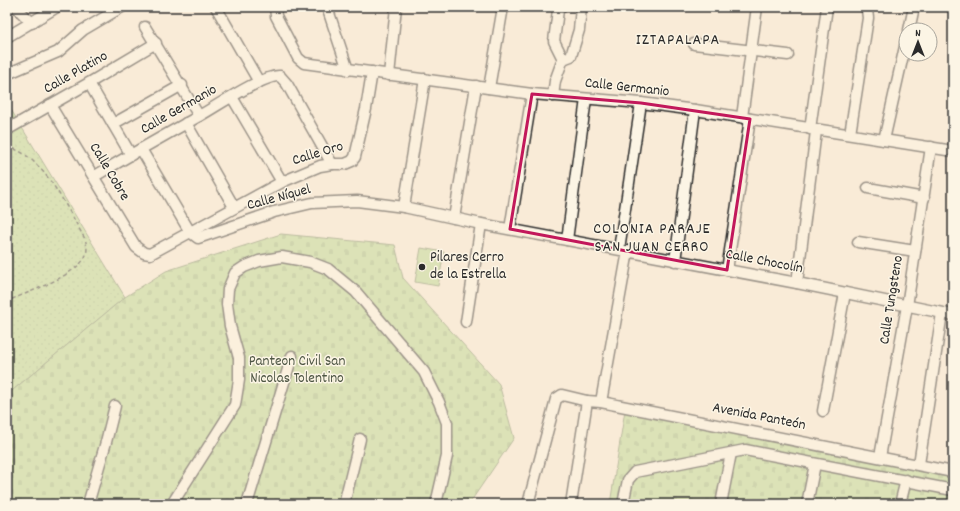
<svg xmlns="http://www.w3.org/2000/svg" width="960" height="511" font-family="Dekko,sans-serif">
	<defs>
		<pattern id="grass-dots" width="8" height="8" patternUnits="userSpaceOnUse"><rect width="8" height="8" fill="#b8d891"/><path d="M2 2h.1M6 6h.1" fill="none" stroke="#9eba7d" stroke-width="1.8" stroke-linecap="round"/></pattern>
		<pattern id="cemetery-stones" width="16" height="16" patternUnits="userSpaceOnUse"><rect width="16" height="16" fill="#b8d891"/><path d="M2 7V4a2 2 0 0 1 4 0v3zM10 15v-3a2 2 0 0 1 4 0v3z" fill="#9eba7d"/></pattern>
	</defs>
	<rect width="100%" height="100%" fill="#f9ebd7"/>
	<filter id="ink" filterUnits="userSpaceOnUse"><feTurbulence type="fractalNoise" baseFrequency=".025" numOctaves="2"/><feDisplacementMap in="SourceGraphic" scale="8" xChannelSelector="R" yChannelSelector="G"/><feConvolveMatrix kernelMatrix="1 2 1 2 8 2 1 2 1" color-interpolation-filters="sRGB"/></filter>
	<g filter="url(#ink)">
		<path fill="url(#grass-dots)" stroke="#72825e" d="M10 108 125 297 7 395V109Z"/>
		<g fill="url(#cemetery-stones)" stroke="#72825e">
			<path d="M281 234 395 245 403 278 499 384 514 438 469 504H7V395L125 297 166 271Z"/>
			<path d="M625 410 953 478V504H610Z"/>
		</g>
		<path fill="#b8d891" stroke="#72825e" d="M421 248 444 252 438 286 415 282Z"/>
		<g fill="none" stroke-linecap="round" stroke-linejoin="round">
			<g stroke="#2b2b2b" stroke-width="13">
				<g id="minor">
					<path d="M16 7 32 23"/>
					<path d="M216 7 259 82"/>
					<path d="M275 7 276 16 298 58 304 63 532 94 641 103 695 110 953 151"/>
					<path d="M327 7 348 70"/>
					<path d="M145 27 199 116"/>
					<path d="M909 30 914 7"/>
					<path d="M7 37 57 7"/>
					<path d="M694 44 788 55"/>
					<path d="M563 59 571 56 579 30 581 7"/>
					<path d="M7 74 58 52 83 30 122 7"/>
					<path d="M389 75 396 7"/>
					<path d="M89 83 131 155"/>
					<path d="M489 88 503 7"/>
					<path d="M553 96 555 81 563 59 554 41 558 10 561 7"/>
					<path d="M232 97 282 182"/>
					<path d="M50 105 136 247 144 253 150 254 282 182 320 166 332 164H345L352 161 355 157 366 109 372 72"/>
					<path d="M742 117 757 7"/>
					<path d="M186 123 234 207"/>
					<path d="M113 124 182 85"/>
					<path d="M10 128 89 83 156 43"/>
					<path d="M810 129 827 7"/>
					<path d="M850 134 868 18 867 10 865 7"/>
					<path d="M884 140 906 42"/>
					<path d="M141 149 190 232 198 238 274 212 312 203 357 201 404 207 481 224 797 283 953 315"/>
					<path d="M95 176C130 155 165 135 201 115 217 106 264 74 280 76L287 84 332 164"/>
					<path d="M868 188 924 198"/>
					<path d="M404 207 425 79"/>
					<path d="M454 218 476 86"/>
					<path d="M510 229 532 94"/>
					<path d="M567 240 586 99"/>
					<path d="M858 242 915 251"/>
					<path d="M619 249 641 103"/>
					<path d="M675 261 695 110"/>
					<path d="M727 270 750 119"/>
					<path d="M797 283 816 131"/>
					<path d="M466 322 481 224"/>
					<path d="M601 402 628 251"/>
					<path d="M823 411 845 293"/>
					<path d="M880 457 907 306 931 147"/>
					<path d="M919 464 942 313"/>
					<path d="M88 504 106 442 115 406"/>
					<path d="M172 504 235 405 239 380V358L230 326 227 304 228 289 235 273 244 267 259 261 282 257 310 262 328 269 356 292 424 372 439 402 447 423V456L436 504"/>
					<path d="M247 504 292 356"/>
					<path d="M344 504 360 439"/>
					<path d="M528 504 556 399 562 395 587 401 601 402 953 472"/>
					<path d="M571 504 587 401"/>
					<path d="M623 504 628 480 635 472 745 450 953 490"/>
					<path d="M721 504 731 453"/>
					<path d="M807 504 815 464"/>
					<path d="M900 504 906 480"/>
				</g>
			</g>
			<path stroke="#2b2b2b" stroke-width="1.5" stroke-dasharray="4 3" stroke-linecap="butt" d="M7 147C42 153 68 210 85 239 87 245 88 251 85 257 77 275 25 294 7 301"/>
			<use href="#minor" stroke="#fcf5e5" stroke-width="10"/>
		</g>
	</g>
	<path d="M0 0H960V511H0ZM532 94 641 103 750 119 727 270 510 229Z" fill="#f9ebd7" fill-opacity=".55" fill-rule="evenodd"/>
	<path fill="none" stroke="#c2185b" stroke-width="3" stroke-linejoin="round" d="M532 94 641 103 750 119 727 270 510 229Z"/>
	<circle fill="#2b2b2b" stroke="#fcf5e5" stroke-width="1.5" cx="422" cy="267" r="4"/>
	<g text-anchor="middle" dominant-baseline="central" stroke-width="3" stroke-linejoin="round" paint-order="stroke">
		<g font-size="15" fill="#2b2b2b" stroke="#fcf5e5">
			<text transform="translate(76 73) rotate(-30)">Calle Platino</text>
			<text transform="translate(627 88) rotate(6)">Calle Germanio</text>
			<text transform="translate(179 110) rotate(-30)">Calle Germanio</text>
			<text transform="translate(318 154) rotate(-17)">Calle Oro</text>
			<text transform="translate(109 172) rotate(59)">Calle Cobre</text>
			<text transform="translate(279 198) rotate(-15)">Calle Níquel</text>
			<text transform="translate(764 262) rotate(11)">Calle Chocolín</text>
			<text transform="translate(892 300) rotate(-81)">Calle Tungsteno</text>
			<text transform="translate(759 417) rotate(11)">Avenida Panteón</text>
		</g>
		<g font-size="15" fill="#2b2b2b" stroke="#fcf5e5" text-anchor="start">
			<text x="430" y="258">Pilares Cerro<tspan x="430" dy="17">de la Estrella</tspan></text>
		</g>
		<g font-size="15" fill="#4e5644" stroke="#fcf5e5">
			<text x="297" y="362">Panteon Civil San<tspan x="297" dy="17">Nicolas Tolentino</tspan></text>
		</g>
		<g font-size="16" letter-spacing="1" fill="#2b2b2b" stroke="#fcf5e5">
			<text x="678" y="40">IZTAPALAPA</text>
			<text x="652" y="229">COLONIA PARAJE<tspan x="652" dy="18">SAN JUAN CERRO</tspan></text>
		</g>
	</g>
	<rect width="960" height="511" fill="none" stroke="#fcf5e5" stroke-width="24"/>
	<rect x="12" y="12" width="936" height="487" fill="none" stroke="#2b2b2b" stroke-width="1.5" filter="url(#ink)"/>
	<g transform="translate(918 42)"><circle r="19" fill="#fcf5e5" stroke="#a8a49b"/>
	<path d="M0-3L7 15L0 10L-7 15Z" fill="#2b2b2b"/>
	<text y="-6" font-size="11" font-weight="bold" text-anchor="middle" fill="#2b2b2b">N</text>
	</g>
</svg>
